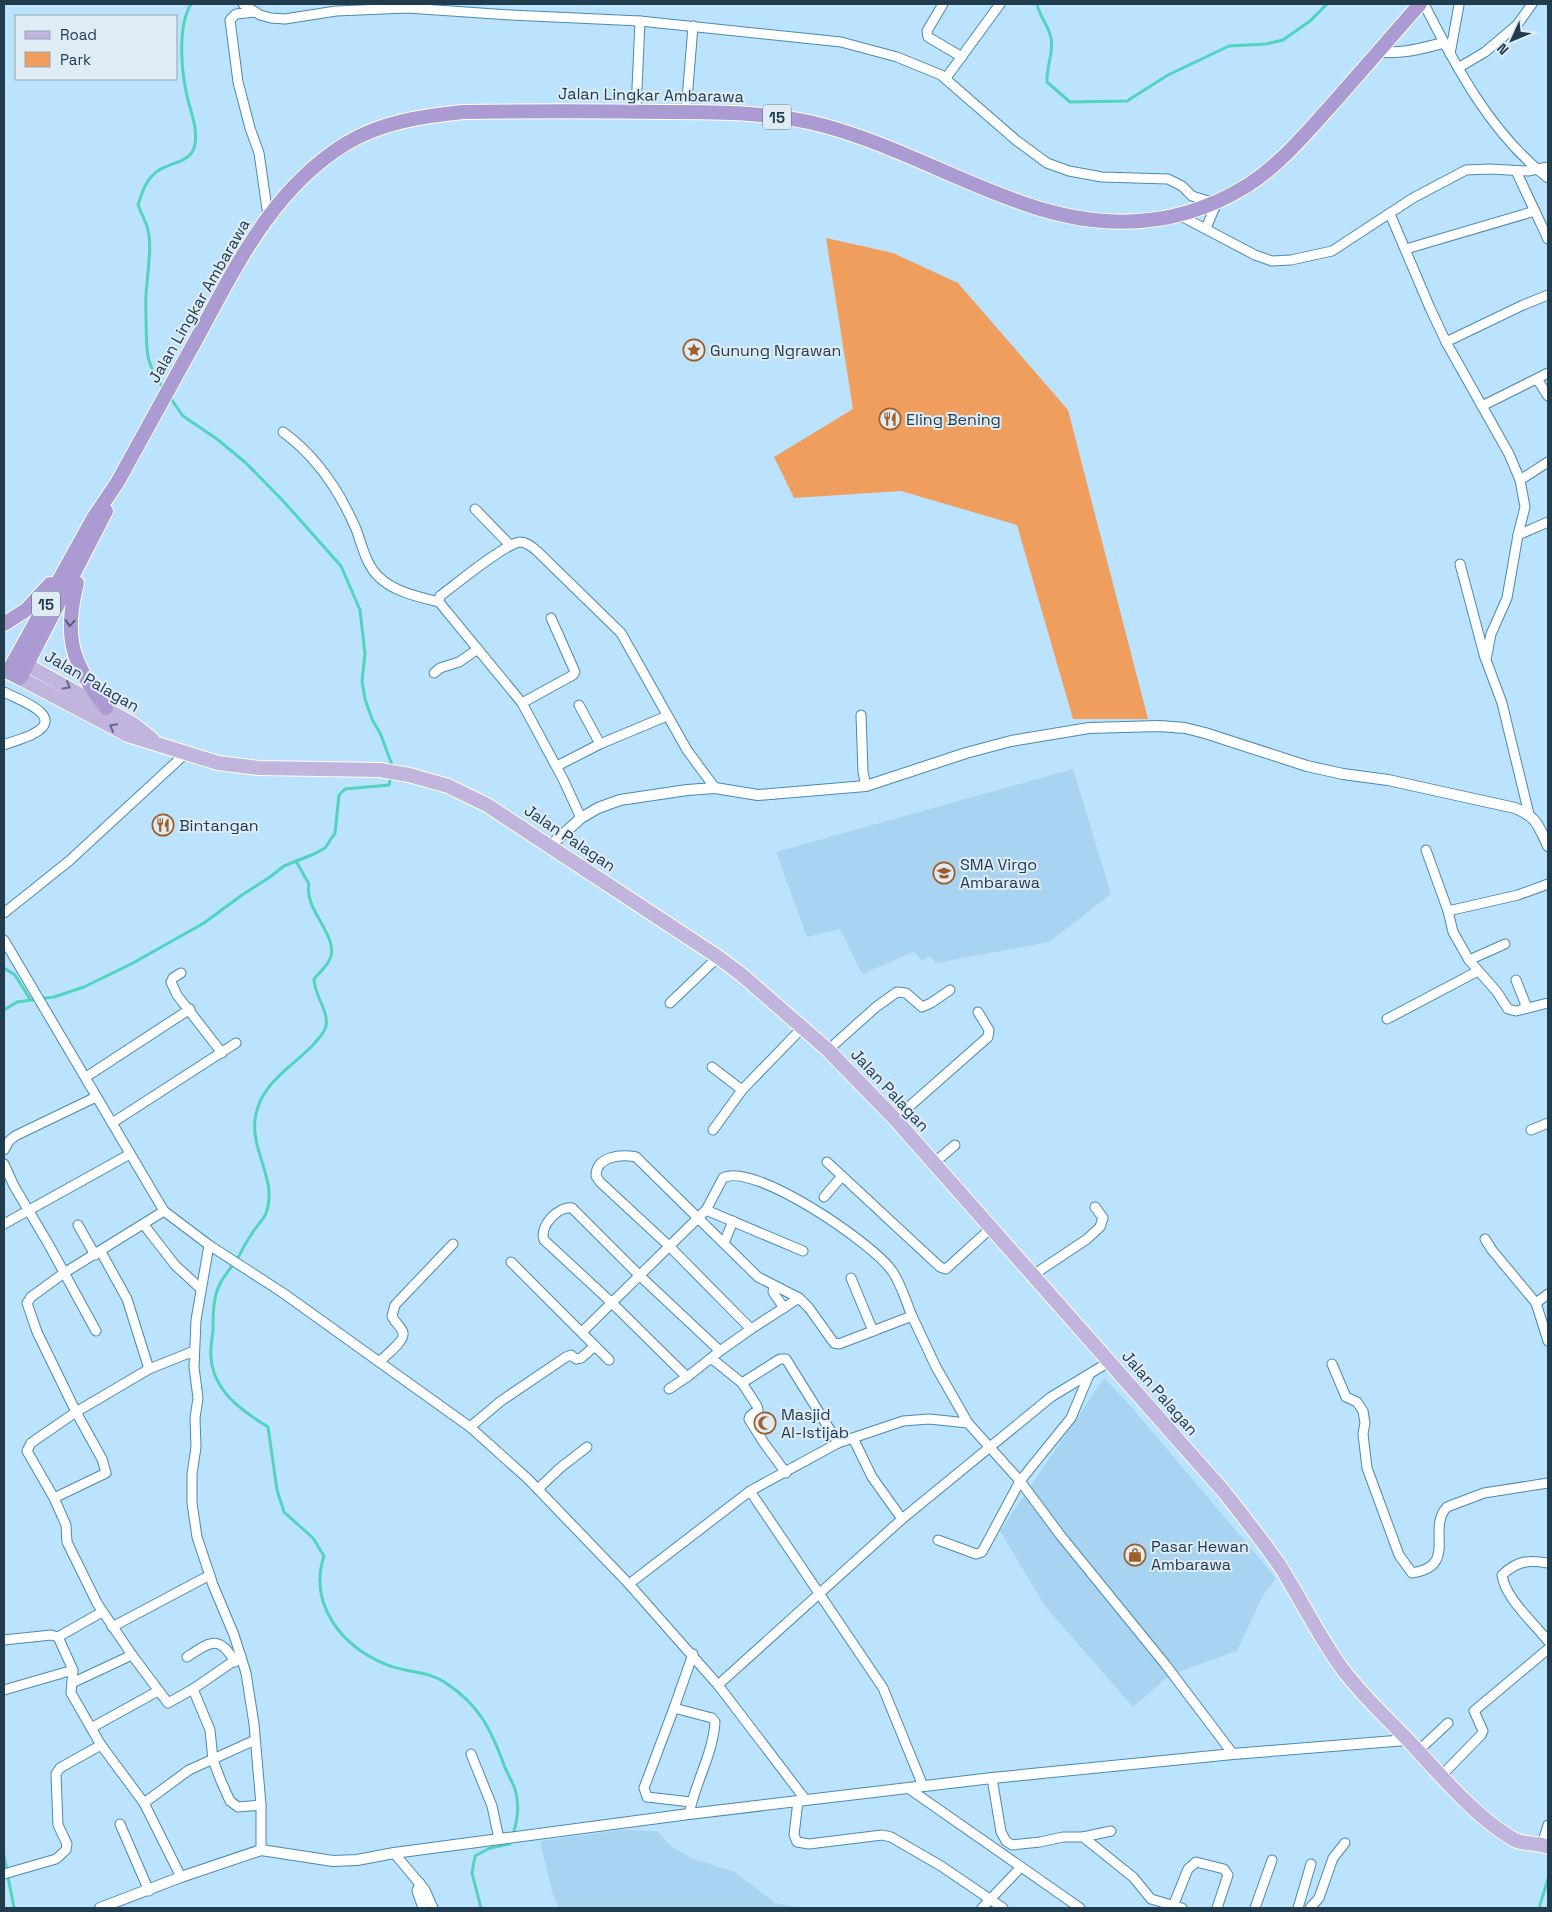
<svg xmlns="http://www.w3.org/2000/svg" width="1552" height="1912" font-family="'Space Grotesk',sans-serif">
	<rect width="100%" height="100%" fill="#bce3fe"/>
	<g fill="#a9d4f1">
		<path d="M1073 769 1111 894 1049 942 936 963 929 956 922 961 914 952 862 974 840 929 807 937 776 852Z"/>
		<path d="M1104 1378 1128 1403 1276 1578 1262 1597 1237 1651 1170 1675 1133 1707 1045 1606 1000 1531Z"/>
		<path d="M621 1830 657 1831 672 1847 694 1859 735 1872 775 1903 800 1908H559L553 1895 540 1841Z"/>
	</g>
	<path fill="#ef9e5d" d="M826 238 893 253 958 283 1068 410 1148 719H1073L1017 525 901 491 794 498 774 457 853 409Z"/>
	<g fill="none" stroke-linecap="round" stroke-linejoin="round">
		<g stroke="#51d4bb" stroke-width="3">
			<path d="M1037 4C1039 16 1049 26 1051 38 1054 53 1046 67 1047 82L1070 102 1127 101 1168 75 1229 46 1266 44 1283 40 1310 21 1327 4"/>
			<path d="M164 389C144 361 147 352 146 319 146 307 145 296 147 284 148 267 152 247 148 230 146 221 141 213 138 205 142 193 145 182 154 174 165 162 193 164 195 144 198 126 189 108 186 91 181 67 178 25 191 4"/>
			<path d="M169 396 183 416 217 439 246 463 285 503 341 566 360 610 365 654 362 681 365 699 372 719 381 735 392 765 391 769"/>
			<path d="M296 861 309 884C303 910 342 938 329 961 325 968 319 973 314 979 314 995 329 1011 326 1026 324 1034 318 1039 313 1045 290 1069 259 1084 255 1120 251 1152 278 1181 266 1213 263 1221 255 1227 251 1235 246 1242 242 1250 238 1258 232 1267 223 1276 219 1286 213 1298 213 1317 213 1331 212 1339 210 1348 211 1357 213 1391 242 1411 268 1427L277 1490 284 1512 313 1538 324 1556C308 1605 342 1646 385 1664 405 1673 427 1670 446 1683 479 1705 491 1729 504 1765 507 1774 514 1783 516 1793 519 1806 517 1822 513 1834"/>
			<path d="M4 968 15 975 30 999"/>
			<path d="M4 1010 17 1002 54 997 84 987 133 963 204 923 242 895 270 877 284 866 314 854 325 848 335 833 339 795 345 789 389 785 391 775"/>
			<path d="M4 1856 14 1908"/>
			<path d="M481 1908 472 1873 475 1856 490 1848 510 1844 511 1840"/>
			<path d="M1539 1908 1548 1879"/>
		</g>
		<g stroke="#488ab2" stroke-width="11">
			<g id="minor">
				<path d="M243 4 260 15 271 18 285 19 336 11 407 8 511 15 640 21 841 42 897 57 941 75 1017 141 1047 163 1069 171 1102 177 1168 179 1182 186 1192 196 1215 203"/>
				<path d="M943 4 927 31 928 37 962 57"/>
				<path d="M1424 4C1456 67 1491 134 1548 178"/>
				<path d="M255 12 236 14 230 20 238 82 250 128 259 153 268 216"/>
				<path d="M1450 54 1459 5"/>
				<path d="M1458 68 1485 52 1517 25 1532 4"/>
				<path d="M946 78 1000 4"/>
				<path d="M636 111 640 21"/>
				<path d="M686 112 693 26"/>
				<path d="M1516 171 1548 239"/>
				<path d="M1390 214 1430 308 1446 342 1509 454 1520 480 1525 507 1518 535 1507 598 1491 634 1486 660 1502 703 1529 814"/>
				<path d="M1179 215 1255 255 1272 261 1291 260 1332 251 1413 198 1466 170 1490 169 1528 171 1548 167"/>
				<path d="M1206 228 1217 202"/>
				<path d="M1406 249 1535 211"/>
				<path d="M1446 342 1523 305 1548 295"/>
				<path d="M1537 379 1548 396"/>
				<path d="M1482 406 1548 373"/>
				<path d="M283 432C316 456 340 492 356 529 362 545 366 565 379 577 394 592 419 597 439 602"/>
				<path d="M1520 480 1548 462"/>
				<path d="M475 509 510 545"/>
				<path d="M1518 535 1548 522"/>
				<path d="M1460 564 1485 658"/>
				<path d="M434 673 440 668 459 662 478 649"/>
				<path d="M4 692C17 699 68 716 33 734 24 739 13 741 4 745"/>
				<path d="M522 703 573 675 575 672 551 618"/>
				<path d="M579 705 600 744"/>
				<path d="M861 715 863 772 866 786"/>
				<path d="M557 766 600 744 667 716"/>
				<path d="M581 818 563 779 522 703 439 602 440 596C455 585 504 544 520 542 527 542 532 547 537 551L621 633 687 750 715 788"/>
				<path d="M1426 850 1448 911 1453 932 1469 960 1497 992 1508 1009 1516 1011 1548 1003"/>
				<path d="M1448 911 1518 895 1548 884"/>
				<path d="M4 913 69 861 185 754"/>
				<path d="M4 940 164 1211 209 1245 283 1293 470 1427 528 1479 629 1584"/>
				<path d="M1469 960 1505 944"/>
				<path d="M181 973 173 978 171 982 177 995 222 1053"/>
				<path d="M1516 980 1527 1008"/>
				<path d="M670 1003 718 957"/>
				<path d="M1387 1019 1478 971"/>
				<path d="M828 1050 876 1007 897 992 906 993 922 1007 931 1003 950 990"/>
				<path d="M712 1067 742 1090"/>
				<path d="M86 1077 190 1009"/>
				<path d="M895 1119 988 1037 989 1030 978 1012"/>
				<path d="M112 1123 236 1043"/>
				<path d="M713 1130 742 1090 803 1027"/>
				<path d="M1531 1130 1548 1123"/>
				<path d="M4 1150 9 1141 15 1136 96 1097"/>
				<path d="M827 1162 940 1267 946 1269 991 1228"/>
				<path d="M934 1163 955 1145"/>
				<path d="M4 1164 14 1186 49 1245 96 1331"/>
				<path d="M824 1197 842 1176"/>
				<path d="M706 1210 723 1178C753 1161 874 1244 892 1271 901 1283 906 1302 912 1316"/>
				<path d="M164 1211 64 1273 31 1297 27 1303 37 1332 76 1412 31 1443 27 1451 54 1498 66 1525 67 1542 97 1603 132 1655 168 1703 193 1689"/>
				<path d="M4 1224 130 1154"/>
				<path d="M78 1225 95 1255"/>
				<path d="M144 1225 175 1265 201 1289"/>
				<path d="M1485 1239 1492 1250 1536 1303 1548 1341"/>
				<path d="M724 1243 733 1221"/>
				<path d="M209 1245 196 1320 194 1367 198 1398 195 1418 196 1447 192 1474V1503L197 1537 213 1585 234 1635 246 1673 254 1724 261 1805V1850"/>
				<path d="M511 1262 609 1360"/>
				<path d="M1033 1275 1087 1239 1100 1227 1103 1218 1095 1207"/>
				<path d="M851 1278 873 1331"/>
				<path d="M774 1286 773 1292 784 1308"/>
				<path d="M799 1298 751 1329 669 1246 600 1182 596 1176C596 1156 621 1154 636 1157L698 1218 706 1210 803 1251"/>
				<path d="M1536 1303 1548 1294"/>
				<path d="M582 1332 698 1218 758 1277 799 1298 809 1308 834 1343 839 1344 912 1316 936 1367 968 1423 1020 1481 1061 1536 1165 1664 1233 1754"/>
				<path d="M720 1351 687 1377 611 1302 544 1240C539 1226 558 1206 572 1208L639 1275 720 1351 751 1329"/>
				<path d="M711 1358 742 1383 757 1406 758 1410 750 1416 749 1419 764 1443 786 1473"/>
				<path d="M379 1362C385 1356 405 1341 403 1333 402 1327 394 1322 392 1316L395 1305 453 1244"/>
				<path d="M1332 1364 1346 1397 1357 1402 1363 1411 1365 1423 1363 1434 1367 1468 1399 1555 1412 1573C1459 1566 1426 1529 1447 1507L1484 1493 1548 1483"/>
				<path d="M149 1369 194 1351"/>
				<path d="M742 1383 780 1359H786L838 1443"/>
				<path d="M669 1389 687 1377"/>
				<path d="M470 1427 501 1401 566 1357 571 1355 576 1359 581 1358 595 1346"/>
				<path d="M853 1438 872 1477 902 1519"/>
				<path d="M538 1489 560 1468 587 1447"/>
				<path d="M54 1498 106 1473 102 1459 76 1412 149 1369 127 1299 101 1252"/>
				<path d="M938 1540 976 1554 982 1552 1020 1481 1071 1418 1089 1375"/>
				<path d="M1548 1563C1529 1560 1518 1560 1502 1575 1505 1598 1534 1623 1548 1641"/>
				<path d="M102 1612 58 1637 73 1670 71 1693 101 1745 144 1803 181 1877"/>
				<path d="M112 1627 210 1575"/>
				<path d="M4 1640 51 1635 58 1637"/>
				<path d="M241 1656 193 1689 210 1730 213 1760 221 1781 230 1801 238 1807 261 1805"/>
				<path d="M187 1657C210 1642 219 1634 235 1662"/>
				<path d="M72 1683 132 1655"/>
				<path d="M718 1685 629 1584 750 1491"/>
				<path d="M4 1690 73 1670"/>
				<path d="M674 1708 644 1788 647 1797 691 1802"/>
				<path d="M91 1728 158 1691"/>
				<path d="M1418 1751 1448 1723"/>
				<path d="M471 1754 492 1806 499 1839"/>
				<path d="M1441 1776 1481 1735 1483 1731 1474 1711 1548 1649"/>
				<path d="M992 1778 1001 1832 1006 1841 1012 1845 1040 1842 1063 1837H1083L1133 1877 1151 1899 1182 1908"/>
				<path d="M923 1786 883 1688 750 1491 838 1443 903 1421 929 1419 968 1423"/>
				<path d="M908 1788 1080 1908"/>
				<path d="M805 1799 718 1685 902 1519 1051 1397 1109 1362"/>
				<path d="M798 1801 794 1835 797 1842 809 1844 882 1835 891 1837 941 1866 1003 1908"/>
				<path d="M144 1803 189 1770 255 1740"/>
				<path d="M689 1814C695 1783 713 1754 715 1722L712 1718 674 1708 693 1654"/>
				<path d="M120 1824 149 1891"/>
				<path d="M1083 1837 1111 1831"/>
				<path d="M1542 1844 1548 1825"/>
				<path d="M394 1853 425 1890 433 1908"/>
				<path d="M4 1874 56 1859 66 1850 67 1844 58 1825 56 1774 60 1768 101 1745"/>
				<path d="M420 1883 417 1891 423 1908"/>
				<path d="M1173 1906 1188 1869 1196 1862 1224 1869 1228 1875 1217 1908"/>
				<path d="M982 1908 1021 1867"/>
				<path d="M1255 1908 1272 1860"/>
				<path d="M1298 1908 1311 1864"/>
				<path d="M1310 1908 1319 1898 1333 1858 1345 1843"/>
			</g>
		</g>
		<g stroke="#488ab2" stroke-width="12">
			<g id="tertiary">
				<path d="M1378 51C1401 55 1422 48 1443 43"/>
				<path d="M551 845 581 818 598 808 620 800 687 790 715 788 758 795 866 786 966 753 1011 741 1089 728 1159 726 1185 728 1205 733 1307 766 1343 774 1388 780 1515 808C1537 817 1538 825 1548 846"/>
				<path d="M100 1908 181 1877 261 1850 333 1861 357 1860 394 1853 689 1814 992 1778 1233 1754 1407 1740"/>
			</g>
		</g>
		<g stroke="#fff" stroke-width="16">
			<g id="primary">
				<path d="M27 665 133 724 152 739"/>
				<path d="M20 678 128 735 218 763 259 768 380 770 409 775 448 786 487 805 718 957 742 975 828 1050 895 1119 1225 1493C1243 1516 1261 1539 1278 1563 1300 1597 1317 1634 1341 1667 1364 1699 1394 1724 1420 1753 1446 1782 1482 1822 1515 1840 1525 1845 1538 1842 1548 1847"/>
			</g>
		</g>
		<g stroke="#fff" stroke-width="16">
			<g id="trunk">
				<path d="M77 583C63 638 72 663 106 708"/>
				<path d="M4 624 26 610 50 584"/>
				<path d="M4 670 20 678 106 511"/>
				<path d="M8 672 94 517 117 483C144 434 171 385 198 336 237 264 274 187 347 143 382 122 423 116 463 112 531 111 598 111 666 112 719 112 773 112 825 126 895 145 959 182 1028 205 1104 231 1179 228 1248 185 1282 163 1309 130 1336 100 1364 68 1392 36 1420 4"/>
			</g>
		</g>
		<use href="#minor" stroke="#fff" stroke-width="9"/>
		<use href="#tertiary" stroke="#fff" stroke-width="10"/>
		<use href="#primary" stroke="#c1b4dd" stroke-width="14"/>
		<use href="#trunk" stroke="#ac9bd2" stroke-width="14"/>
	</g>
	<defs><path id="oneway-chevron" d="M-2-3.5L2.5 0L-2 3.5" fill="none" stroke-width="1.6" stroke-linecap="round" stroke-linejoin="round" transform="scale(1.25)"/></defs>
	<use stroke="#515d7c" href="#oneway-chevron" transform="translate(70 623) rotate(93)"/>
	<g stroke="#606c87">
		<use href="#oneway-chevron" transform="translate(67 686) rotate(30)"/>
		<use href="#oneway-chevron" transform="translate(113 727) rotate(-152)"/>
	</g>
	<defs>
		<g id="sight-ring" transform="scale(1.125)"><circle r="9.5" fill="#e0ecf5" stroke="#9f5f28" stroke-width="1.5"/><path d="M0-6L1.8-2.2L6-1.7L2.9 1.2L3.7 5.4L0 3.3L-3.7 5.4L-2.9 1.2L-6-1.7L-1.8-2.2Z" fill="#9f5f28"/></g>
		<g id="restaurant-ring" transform="scale(1.125)"><circle r="9.5" fill="#e0ecf5" stroke="#9f5f28" stroke-width="1.5"/><path d="M-5-6h1v4h1v-4h1v4h1v-4h1v5L-1.5 .5V6h-2V.5L-5-1ZM5-6V6H3V1.5H1.5Q1.5-4 5-6Z" fill="#9f5f28"/></g>
		<g id="school-ring" transform="scale(1.125)"><circle r="9.5" fill="#e0ecf5" stroke="#9f5f28" stroke-width="1.5"/><path d="M0-5L7-2L0 1L-7-2ZM-4 1L0 2.5L4 1V4Q0 6-4 4Z" fill="#9f5f28"/></g>
		<g id="mosque-ring" transform="scale(1.125)"><circle r="9.5" fill="#e0ecf5" stroke="#9f5f28" stroke-width="1.5"/><path d="M3.5-4.9A6 6 0 1 0 3.5 4.9A5 5 0 1 1 3.5-4.9Z" fill="#9f5f28"/></g>
		<g id="shop-ring" transform="scale(1.125)"><circle r="9.5" fill="#e0ecf5" stroke="#9f5f28" stroke-width="1.5"/><path d="M-5-2.5h2.3a2.7 3.5 0 0 1 5.4 0H5L5.5 6h-11ZM-1.5-2.5h3a1.5 2.3 0 0 0-3 0Z" fill="#9f5f28"/></g>
	</defs>
	<g fill-rule="evenodd">
		<use href="#sight-ring" x="694" y="350"/>
		<use href="#restaurant-ring" x="890" y="419"/>
		<use href="#restaurant-ring" x="163" y="825"/>
		<use href="#school-ring" x="944" y="873"/>
		<use href="#mosque-ring" x="765" y="1423"/>
		<use href="#shop-ring" x="1135" y="1555"/>
	</g>
	<g text-anchor="middle" dominant-baseline="central" stroke-width="4" stroke-linejoin="round" paint-order="stroke">
		<g fill="#e0ecf5" stroke="#5a717f" stroke-width="1">
			<rect x="763" y="104.5" width="28" height="25" rx="4"/>
			<rect x="32" y="591.5" width="28" height="25" rx="4"/>
		</g>
		<g font-size="15" font-weight="bold" fill="#203c4d">
			<text x="777" y="117">15</text>
			<text x="46" y="604">15</text>
		</g>
		<g font-size="16" fill="#203c4d" stroke="#e0ecf5">
			<text transform="translate(651 95) rotate(1)">Jalan Lingkar Ambarawa</text>
			<text transform="translate(199 301) rotate(-60)">Jalan Lingkar Ambarawa</text>
			<text transform="translate(92 681) rotate(30)">Jalan Palagan</text>
			<text transform="translate(570 838) rotate(34)">Jalan Palagan</text>
			<text transform="translate(890 1090) rotate(47)">Jalan Palagan</text>
			<text transform="translate(1160 1393) rotate(49)">Jalan Palagan</text>
		</g>
		<g font-size="16" fill="#203c4d" stroke="#e0ecf5" text-anchor="start">
			<text x="710" y="350">Gunung Ngrawan</text>
			<text x="906" y="419">Eling Bening</text>
			<text x="179" y="825">Bintangan</text>
			<text x="960" y="864">SMA Virgo<tspan x="960" dy="18">Ambarawa</tspan></text>
			<text x="781" y="1414">Masjid<tspan x="781" dy="18">Al-Istijab</tspan></text>
			<text x="1151" y="1546">Pasar Hewan<tspan x="1151" dy="18">Ambarawa</tspan></text>
		</g>
	</g>
	<rect width="1552" height="1912" fill="none" stroke="#203c4d" stroke-width="10"/>
	<rect x="15" y="15" width="162" height="65" fill="#e0ecf5" stroke="#93a6b2"/>
	<rect x="25" y="31" width="25" height="8" fill="#c1b4dd" stroke="#93a6b2"/>
	<text x="60" y="40" font-size="15" fill="#203c4d">Road</text>
	<rect x="25" y="52" width="25" height="15" fill="#ef9e5d" stroke="#93a6b2"/>
	<text x="60" y="65" font-size="15" fill="#203c4d">Park</text>
	<g transform="translate(1512 40) rotate(226)" stroke="#e0ecf5" stroke-width="4" paint-order="stroke">
	<path d="M0-4L9 19L0 12L-9 19Z" fill="#203c4d"/>
	<text y="-8" font-size="14" font-weight="bold" text-anchor="middle" fill="#203c4d">N</text>
	</g>
</svg>
